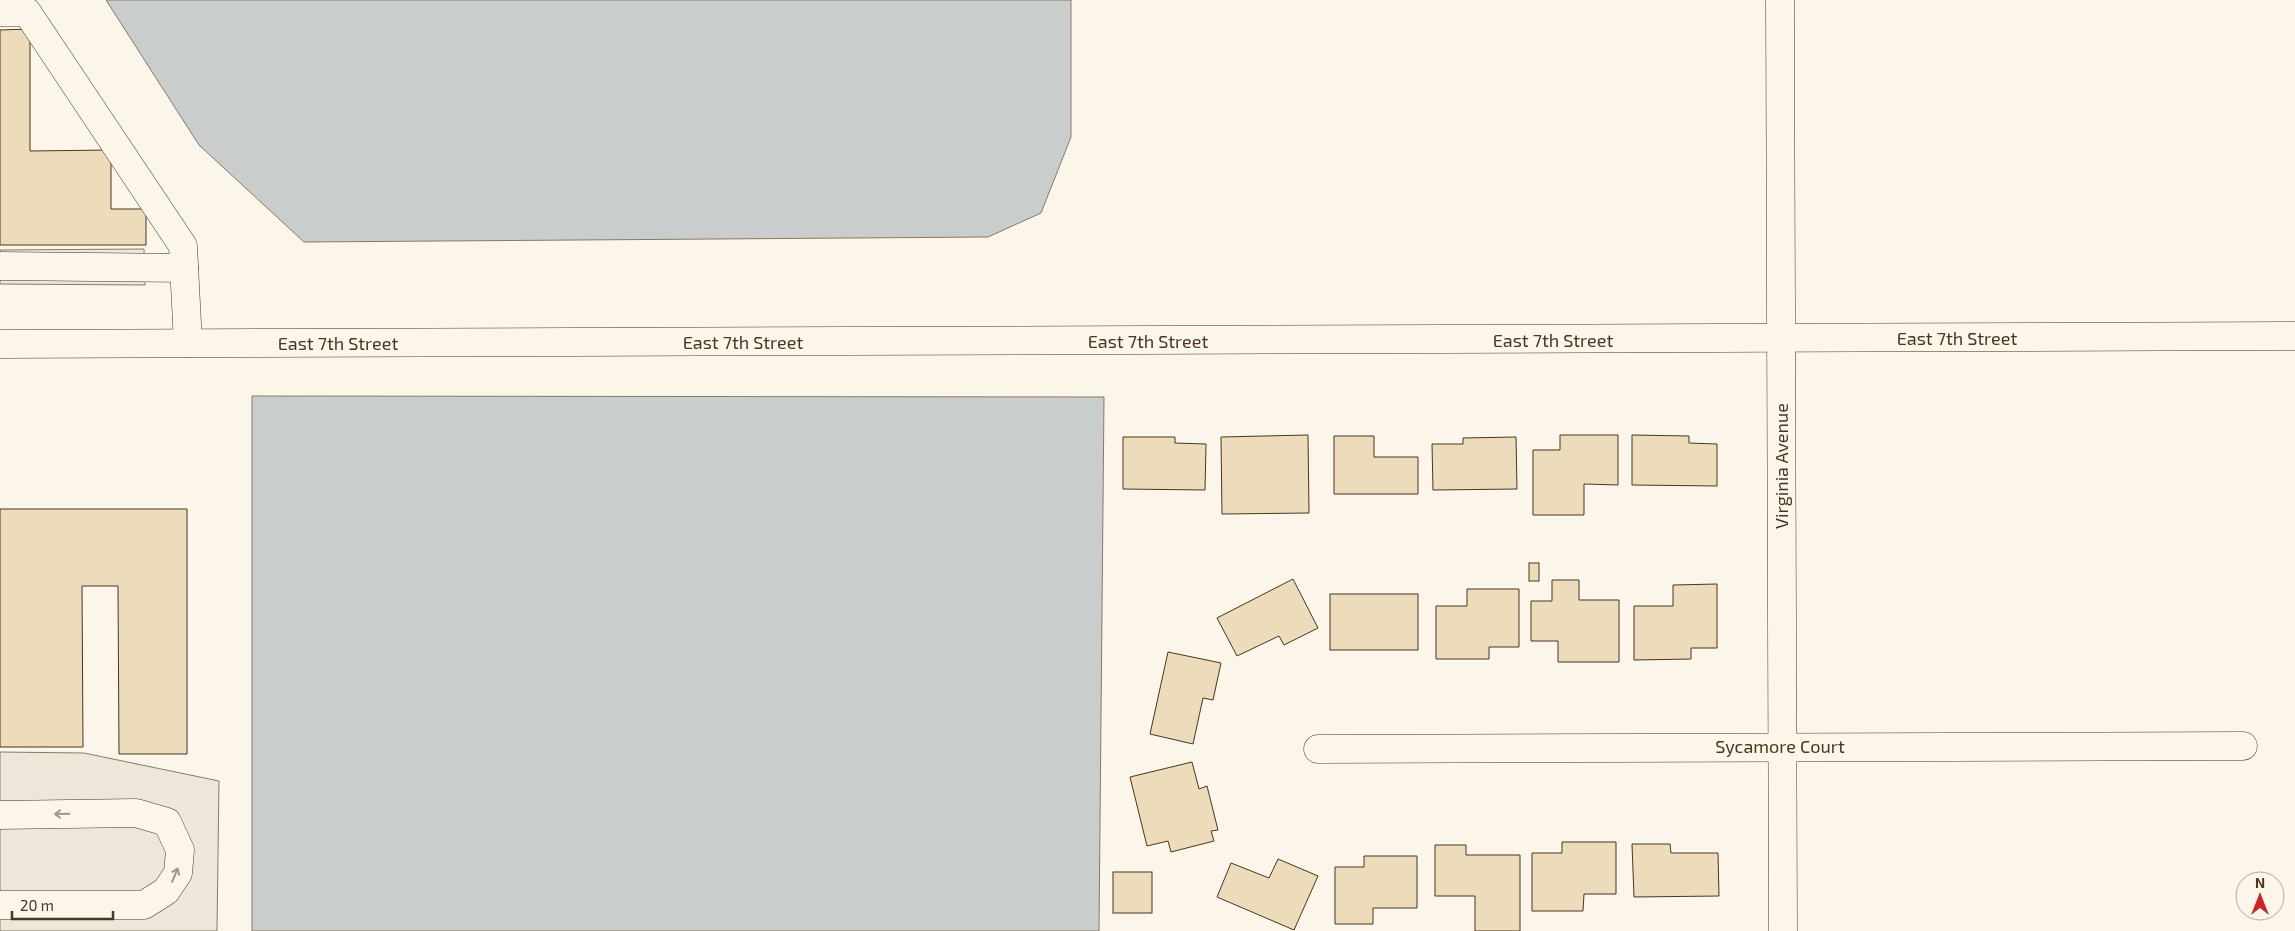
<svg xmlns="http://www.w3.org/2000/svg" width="2295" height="931" font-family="'Exo 2',sans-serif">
	<rect width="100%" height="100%" fill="#fbf6e9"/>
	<g fill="#ede7d9" stroke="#887966">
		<path d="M144 249 145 285 0 284V250Z"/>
		<path d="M0 752 84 753 219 781 217 931H0Z"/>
	</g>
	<g fill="#c9cecd" stroke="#887966">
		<path d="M106 0H1071V137L1041 213 988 237 304 242 199 145Z"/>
		<path d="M252 396 1104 397 1099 931H252Z"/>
	</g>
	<g fill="#ecdcbc" stroke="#4a3520">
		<path d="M30 29V151L111 150V209H146V245H0V30Z"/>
		<path d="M1308 435 1309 513 1222 514 1221 437Z"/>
		<path d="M1560 435H1618V485L1584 484V515H1533V450H1560Z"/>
		<path d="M1632 435 1689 436V443L1717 444V486L1632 485Z"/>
		<path d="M1334 436H1374V457H1418V494H1334Z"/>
		<path d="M1123 437H1175V443L1206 444 1205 490 1123 489Z"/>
		<path d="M1516 437 1517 489 1433 490 1432 444H1463V438Z"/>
		<path d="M0 509H187V754H119L118 586H82L83 747H0Z"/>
		<rect x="1529" y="563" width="10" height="18"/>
		<path d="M1293 579 1318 628 1284 645 1279 636 1237 656 1217 618Z"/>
		<path d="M1552 580H1579V600H1619V662H1558V641H1531V601H1552Z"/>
		<path d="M1717 584V648H1691V659L1634 660V606H1673V585Z"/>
		<path d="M1467 589H1519V647H1489V659H1436V606H1467Z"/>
		<rect x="1330" y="594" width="88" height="56"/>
		<path d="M1168 652 1221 663 1213 700 1203 698 1193 744 1150 734Z"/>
		<path d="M1192 762 1199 789 1207 786 1218 830 1211 831 1214 841 1171 852 1168 841 1147 846 1130 777Z"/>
		<path d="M1562 842H1616V894H1584L1583 911H1532V853H1562Z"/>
		<path d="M1632 844H1670L1671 853H1718L1719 896 1634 897Z"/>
		<path d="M1435 845H1466V855H1520V931H1475V896H1435Z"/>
		<path d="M1364 856H1417V908H1373V924H1335V867H1364Z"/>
		<path d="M1278 859 1318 876 1294 930 1217 897 1231 863 1269 878Z"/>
		<rect x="1113" y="872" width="39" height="41"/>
	</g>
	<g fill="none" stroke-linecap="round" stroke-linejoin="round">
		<g stroke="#4a3520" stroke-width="29">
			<g id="minor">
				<path d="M1780 0 1783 931"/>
				<path d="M0 12H27L183 246 188 343"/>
				<path d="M0 266 184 268"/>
				<path d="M0 344 2295 336"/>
				<path d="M1318 749 2243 746"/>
				<path d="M0 815 136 813 167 822 180 850 178 873 166 891 144 905H0"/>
			</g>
		</g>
		<use href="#minor" stroke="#fbf6e9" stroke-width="28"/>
	</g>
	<defs><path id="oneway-shaft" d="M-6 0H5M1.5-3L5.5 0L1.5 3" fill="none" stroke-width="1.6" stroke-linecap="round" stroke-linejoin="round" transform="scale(1.25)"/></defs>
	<g stroke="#a29684">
		<use href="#oneway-shaft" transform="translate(62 814) rotate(179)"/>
		<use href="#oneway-shaft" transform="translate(175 875) rotate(-67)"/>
	</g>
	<g text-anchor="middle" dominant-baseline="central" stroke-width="4" stroke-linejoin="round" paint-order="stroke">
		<g font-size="18" fill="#4a3520" stroke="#fbf6e9">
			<text x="1957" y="338">East 7th Street</text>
			<text x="1553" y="340">East 7th Street</text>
			<text x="1148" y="341">East 7th Street</text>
			<text x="743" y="342">East 7th Street</text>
			<text x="338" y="343">East 7th Street</text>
			<text transform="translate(1781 466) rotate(-90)">Virginia Avenue</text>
			<text x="1780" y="746">Sycamore Court</text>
		</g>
	</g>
	<g transform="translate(2260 896)"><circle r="24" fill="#fbf6e9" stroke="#b4a999"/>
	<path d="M0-4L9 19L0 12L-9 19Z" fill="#c62828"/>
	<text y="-8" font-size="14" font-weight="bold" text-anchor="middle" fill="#4a3520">N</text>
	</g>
	<path d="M12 911v8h101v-8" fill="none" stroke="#4a3520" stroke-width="2.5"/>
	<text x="20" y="911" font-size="15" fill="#4a3520" stroke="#fbf6e9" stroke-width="4" paint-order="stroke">20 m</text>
</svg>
